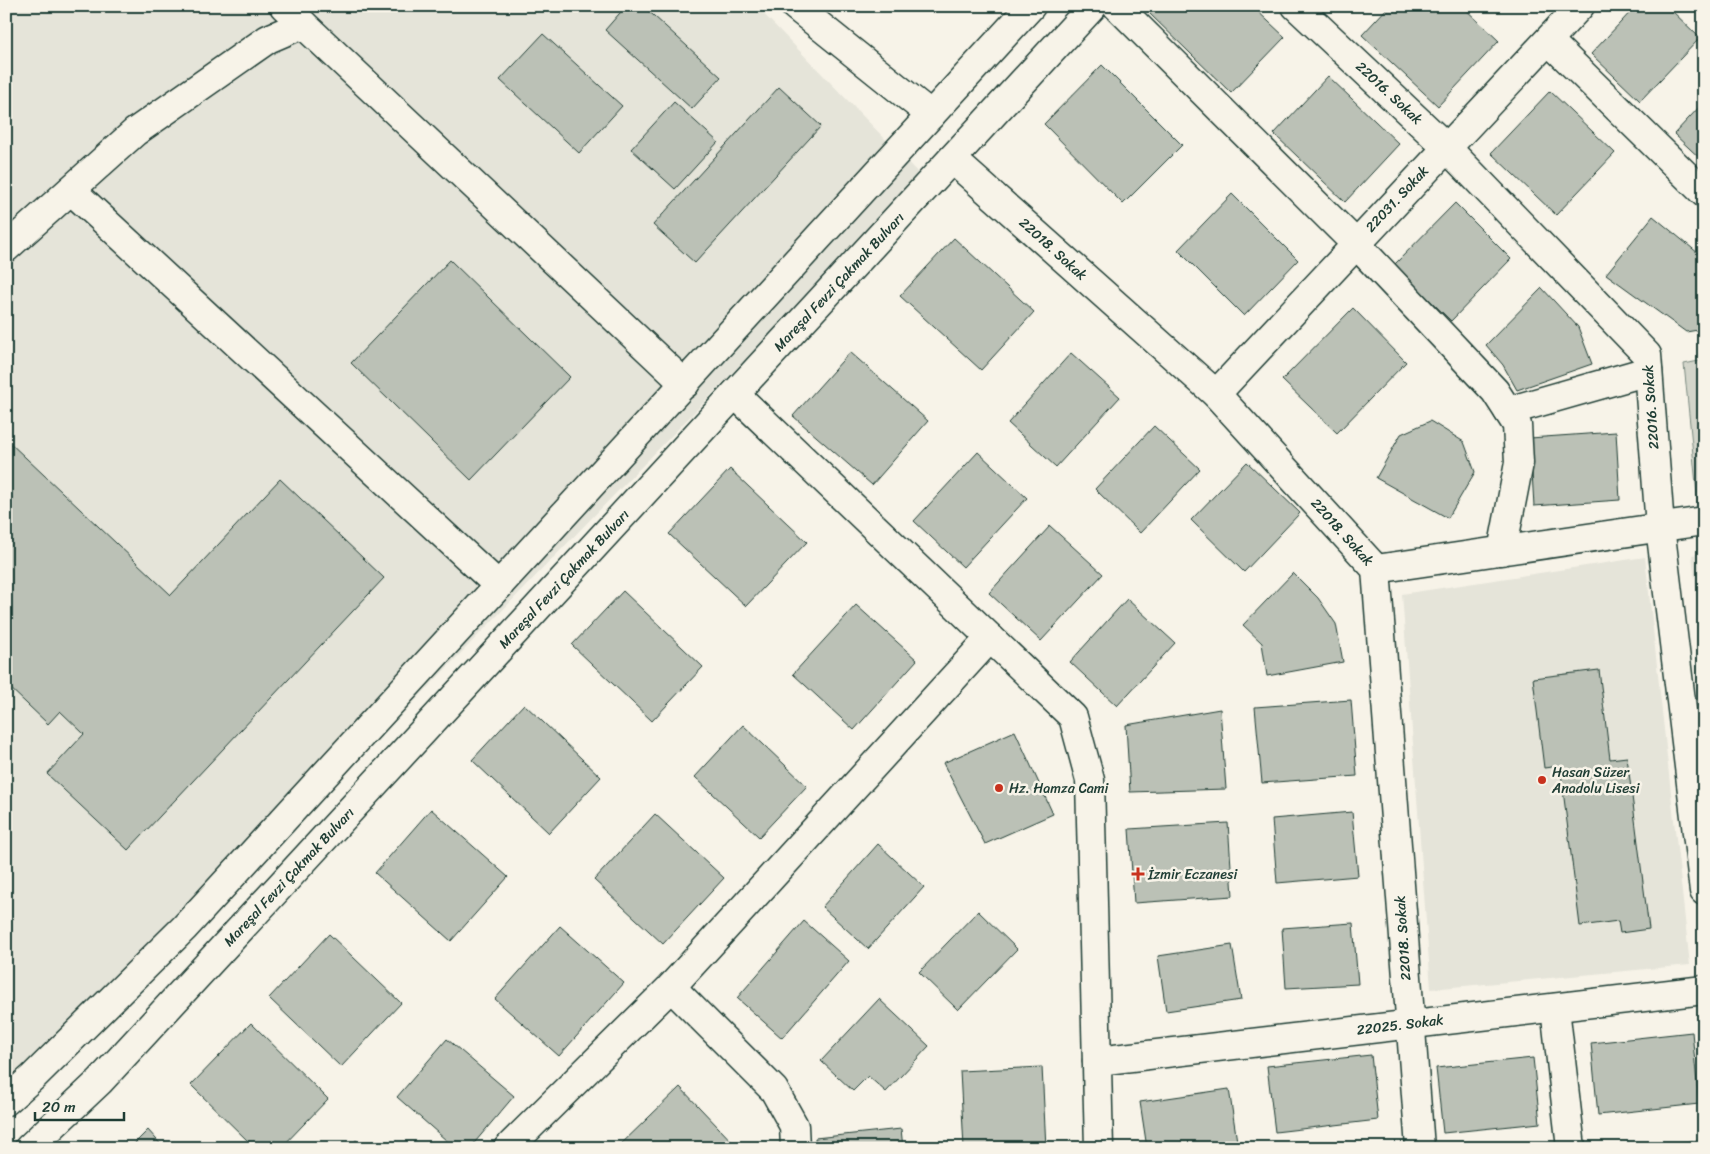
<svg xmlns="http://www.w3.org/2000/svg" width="1710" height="1154" font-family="Sriracha,sans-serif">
	<rect width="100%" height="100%" fill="#f7f3e8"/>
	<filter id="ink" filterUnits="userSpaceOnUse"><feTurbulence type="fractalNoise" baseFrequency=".02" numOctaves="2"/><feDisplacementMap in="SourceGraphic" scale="10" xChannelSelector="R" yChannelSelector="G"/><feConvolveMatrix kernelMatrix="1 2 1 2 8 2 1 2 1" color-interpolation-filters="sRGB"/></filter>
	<g filter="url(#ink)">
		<g fill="#e5e4d9">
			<path d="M6 6H756L922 177 6 1123Z"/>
			<path d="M1704 553V656L1692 555Z"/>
			<path d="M1645 557 1690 965 1431 989 1402 594Z"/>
		</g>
		<path fill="#d3d5ca" stroke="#79897f" d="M1704 360V504L1698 505 1684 364Z"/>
		<g fill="#bbc1b6" stroke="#1f3d34">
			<path d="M626 6H643L721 77 692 109 605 30Z"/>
			<path d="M1157 6H1252L1285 37 1231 93 1150 14Z"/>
			<path d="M1389 6H1462L1499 41 1438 106 1362 35Z"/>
			<path d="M1636 6H1667L1700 38 1640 101 1591 54Z"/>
			<path d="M543 34 622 106 579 153 500 80Z"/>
			<path d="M1102 65 1182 145 1123 204 1044 124Z"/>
			<path d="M1328 76 1399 144 1345 202 1274 134Z"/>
			<path d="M779 87 821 126 695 263 653 225Z"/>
			<path d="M1550 91 1615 153 1556 215 1491 153Z"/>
			<path d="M674 102 718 142 675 189 631 149Z"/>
			<path d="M1704 102V162L1674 134Z"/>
			<path d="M1232 194 1298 260 1244 316 1178 250Z"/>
			<path d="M1455 203 1511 259 1451 321 1394 265Z"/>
			<path d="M1653 216 1704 258V329L1686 332 1606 274Z"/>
			<path d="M954 238 1034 312 981 370 900 296Z"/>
			<path d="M450 260 570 377 471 480 351 363Z"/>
			<path d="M1542 288 1578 327 1592 364 1517 390 1503 365 1486 345Z"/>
			<path d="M1353 308 1406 362 1337 433 1282 380Z"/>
			<path d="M850 352 928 421 872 485 793 416Z"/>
			<path d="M1071 353 1120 397 1056 467 1008 423Z"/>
			<path d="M1430 421 1464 442 1475 472 1448 518 1376 478 1401 434Z"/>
			<path d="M1154 426 1200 469 1140 533 1095 489Z"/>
			<path d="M1616 432 1620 500 1534 506 1530 438Z"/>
			<path d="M8 441 171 595 280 479 384 578 128 850 47 774 84 734 60 711 48 724 6 684Z"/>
			<path d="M978 452 1027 498 963 567 914 521Z"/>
			<path d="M1247 462 1300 513 1244 572 1191 520Z"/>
			<path d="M730 469 807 542 746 606 669 534Z"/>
			<path d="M1050 526 1103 574 1041 641 989 593Z"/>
			<path d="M1293 573 1318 598 1336 624 1343 662 1267 676 1262 643 1243 625Z"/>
			<path d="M623 591 703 667 652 721 572 645Z"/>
			<path d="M1127 599 1175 643 1117 706 1070 662Z"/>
			<path d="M856 605 917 660 854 730 793 674Z"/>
			<path d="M1599 670 1610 759 1627 757 1649 929 1620 933 1618 921 1580 926 1560 766 1544 768 1533 678Z"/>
			<path d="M1351 700 1357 776 1262 783 1255 707Z"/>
			<path d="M524 704 601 777 549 833 472 760Z"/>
			<path d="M1220 709 1226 789 1130 792 1126 725Z"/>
			<path d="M743 725 807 786 759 837 695 777Z"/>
			<path d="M1015 731 1053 814 985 844 943 763Z"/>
			<path d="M431 809 508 877 451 941 375 873Z"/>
			<path d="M1352 812 1358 876 1277 883 1272 819Z"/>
			<path d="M655 814 724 878 663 944 594 880Z"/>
			<path d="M1228 823 1233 896 1134 903 1129 829Z"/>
			<path d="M878 844 924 887 868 949 822 907Z"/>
			<path d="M978 911 1017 949 958 1010 919 972Z"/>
			<path d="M804 921 849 961 782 1038 737 998Z"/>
			<path d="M1353 923 1358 984 1286 988 1282 928Z"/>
			<path d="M560 926 624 983 559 1056 495 999Z"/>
			<path d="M329 934 401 1003 341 1067 269 998Z"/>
			<path d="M1232 945 1241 1000 1166 1011 1158 956Z"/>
			<path d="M879 999 929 1046 886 1092 868 1076 853 1091 821 1061Z"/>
			<path d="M251 1023 328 1099 281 1148H255L191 1085Z"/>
			<path d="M1692 1032 1699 1104 1598 1115 1591 1043Z"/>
			<path d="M447 1039 514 1096 470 1148H455L397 1097Z"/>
			<path d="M1371 1055 1378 1120 1275 1132 1267 1066Z"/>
			<path d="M1533 1058 1540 1123 1443 1133 1436 1068Z"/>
			<path d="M1042 1067 1046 1148H964L960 1071Z"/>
			<path d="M680 1087 738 1148H617Z"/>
			<path d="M1229 1089 1238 1148H1147L1140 1102Z"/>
			<path d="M901 1129 903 1148H816L815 1138Z"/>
			<path d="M148 1130 164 1148H130Z"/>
			<path d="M356 1140 364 1148H349Z"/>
			<path d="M1698 1140 1699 1148H1641Z"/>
		</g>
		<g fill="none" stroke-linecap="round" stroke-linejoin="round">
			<g stroke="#1f3d34" stroke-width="31">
				<g id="minor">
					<path d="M284 6 303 24"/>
					<path d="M795 6 931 115"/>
					<path d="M1117 6 1356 244 1495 391 1517 425 1519 463 1502 551"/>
					<path d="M1296 6 1446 147 1647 355 1660 527 1704 891"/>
					<path d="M1549 41 1704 193"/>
					<path d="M952 159 1216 394 1376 569 1420 1148"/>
					<path d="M71 190 499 586"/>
					<path d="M6 248 135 132 268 39 303 24 685 384"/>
					<path d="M735 394 1073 717 1090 780 1099 1148"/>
					<path d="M1216 394 1580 6"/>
					<path d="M1508 411 1648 371"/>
					<path d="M1376 569 1704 521"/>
					<path d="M671 987 774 1090 794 1126 795 1148"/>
					<path d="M1555 1008 1571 1148"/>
					<path d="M1097 1061 1704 990"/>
					<path d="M508 1148 671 987 990 638"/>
				</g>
			</g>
			<g stroke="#1f3d34" stroke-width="31">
				<g id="major">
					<path d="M6 1101 33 1077 184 928 1031 6"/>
					<path d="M29 1148 100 1081 1093 6"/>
				</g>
			</g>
			<use href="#minor" stroke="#f7f3e8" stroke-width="28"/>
			<use href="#major" stroke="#f7f3e8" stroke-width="28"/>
		</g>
	</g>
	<g fill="#c8321e" stroke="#f7f3e8" stroke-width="2">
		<circle cx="1542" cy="780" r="5"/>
		<circle cx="999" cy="788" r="5"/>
		<path d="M1135.5 866.5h5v5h5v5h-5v5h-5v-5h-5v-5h5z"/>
	</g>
	<g text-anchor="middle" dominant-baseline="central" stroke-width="5" stroke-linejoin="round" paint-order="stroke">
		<g font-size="14" fill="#1f3d34" stroke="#f7f3e8">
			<text transform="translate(1389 93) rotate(43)">22016. Sokak</text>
			<text transform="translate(1397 199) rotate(-47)">22031. Sokak</text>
			<text transform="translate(1053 249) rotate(42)">22018. Sokak</text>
			<text transform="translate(839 282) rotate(-47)">Mareşal Fevzi Çakmak Bulvarı</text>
			<text transform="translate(1651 407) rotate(-94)">22016. Sokak</text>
			<text transform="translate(1342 532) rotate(48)">22018. Sokak</text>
			<text transform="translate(564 579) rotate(-47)">Mareşal Fevzi Çakmak Bulvarı</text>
			<text transform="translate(289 877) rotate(-47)">Mareşal Fevzi Çakmak Bulvarı</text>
			<text transform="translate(1403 938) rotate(-94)">22018. Sokak</text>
			<text transform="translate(1400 1025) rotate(-7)">22025. Sokak</text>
		</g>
		<g font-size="14" fill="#1f3d34" stroke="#f7f3e8" text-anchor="start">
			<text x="1552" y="772">Hasan Süzer<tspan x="1552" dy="16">Anadolu Lisesi</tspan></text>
			<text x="1009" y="788">Hz. Hamza Cami</text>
			<text x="1148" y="874">İzmir Eczanesi</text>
		</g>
	</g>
	<rect width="1710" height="1154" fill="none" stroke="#f7f3e8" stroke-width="25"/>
	<rect x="12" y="12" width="1685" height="1129" fill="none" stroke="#1f3d34" stroke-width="2" filter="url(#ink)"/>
	<path d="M35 1112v8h89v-8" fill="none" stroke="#1f3d34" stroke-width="2.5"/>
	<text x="42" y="1112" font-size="15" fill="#1f3d34" stroke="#f7f3e8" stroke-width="4" paint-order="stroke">20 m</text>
</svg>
